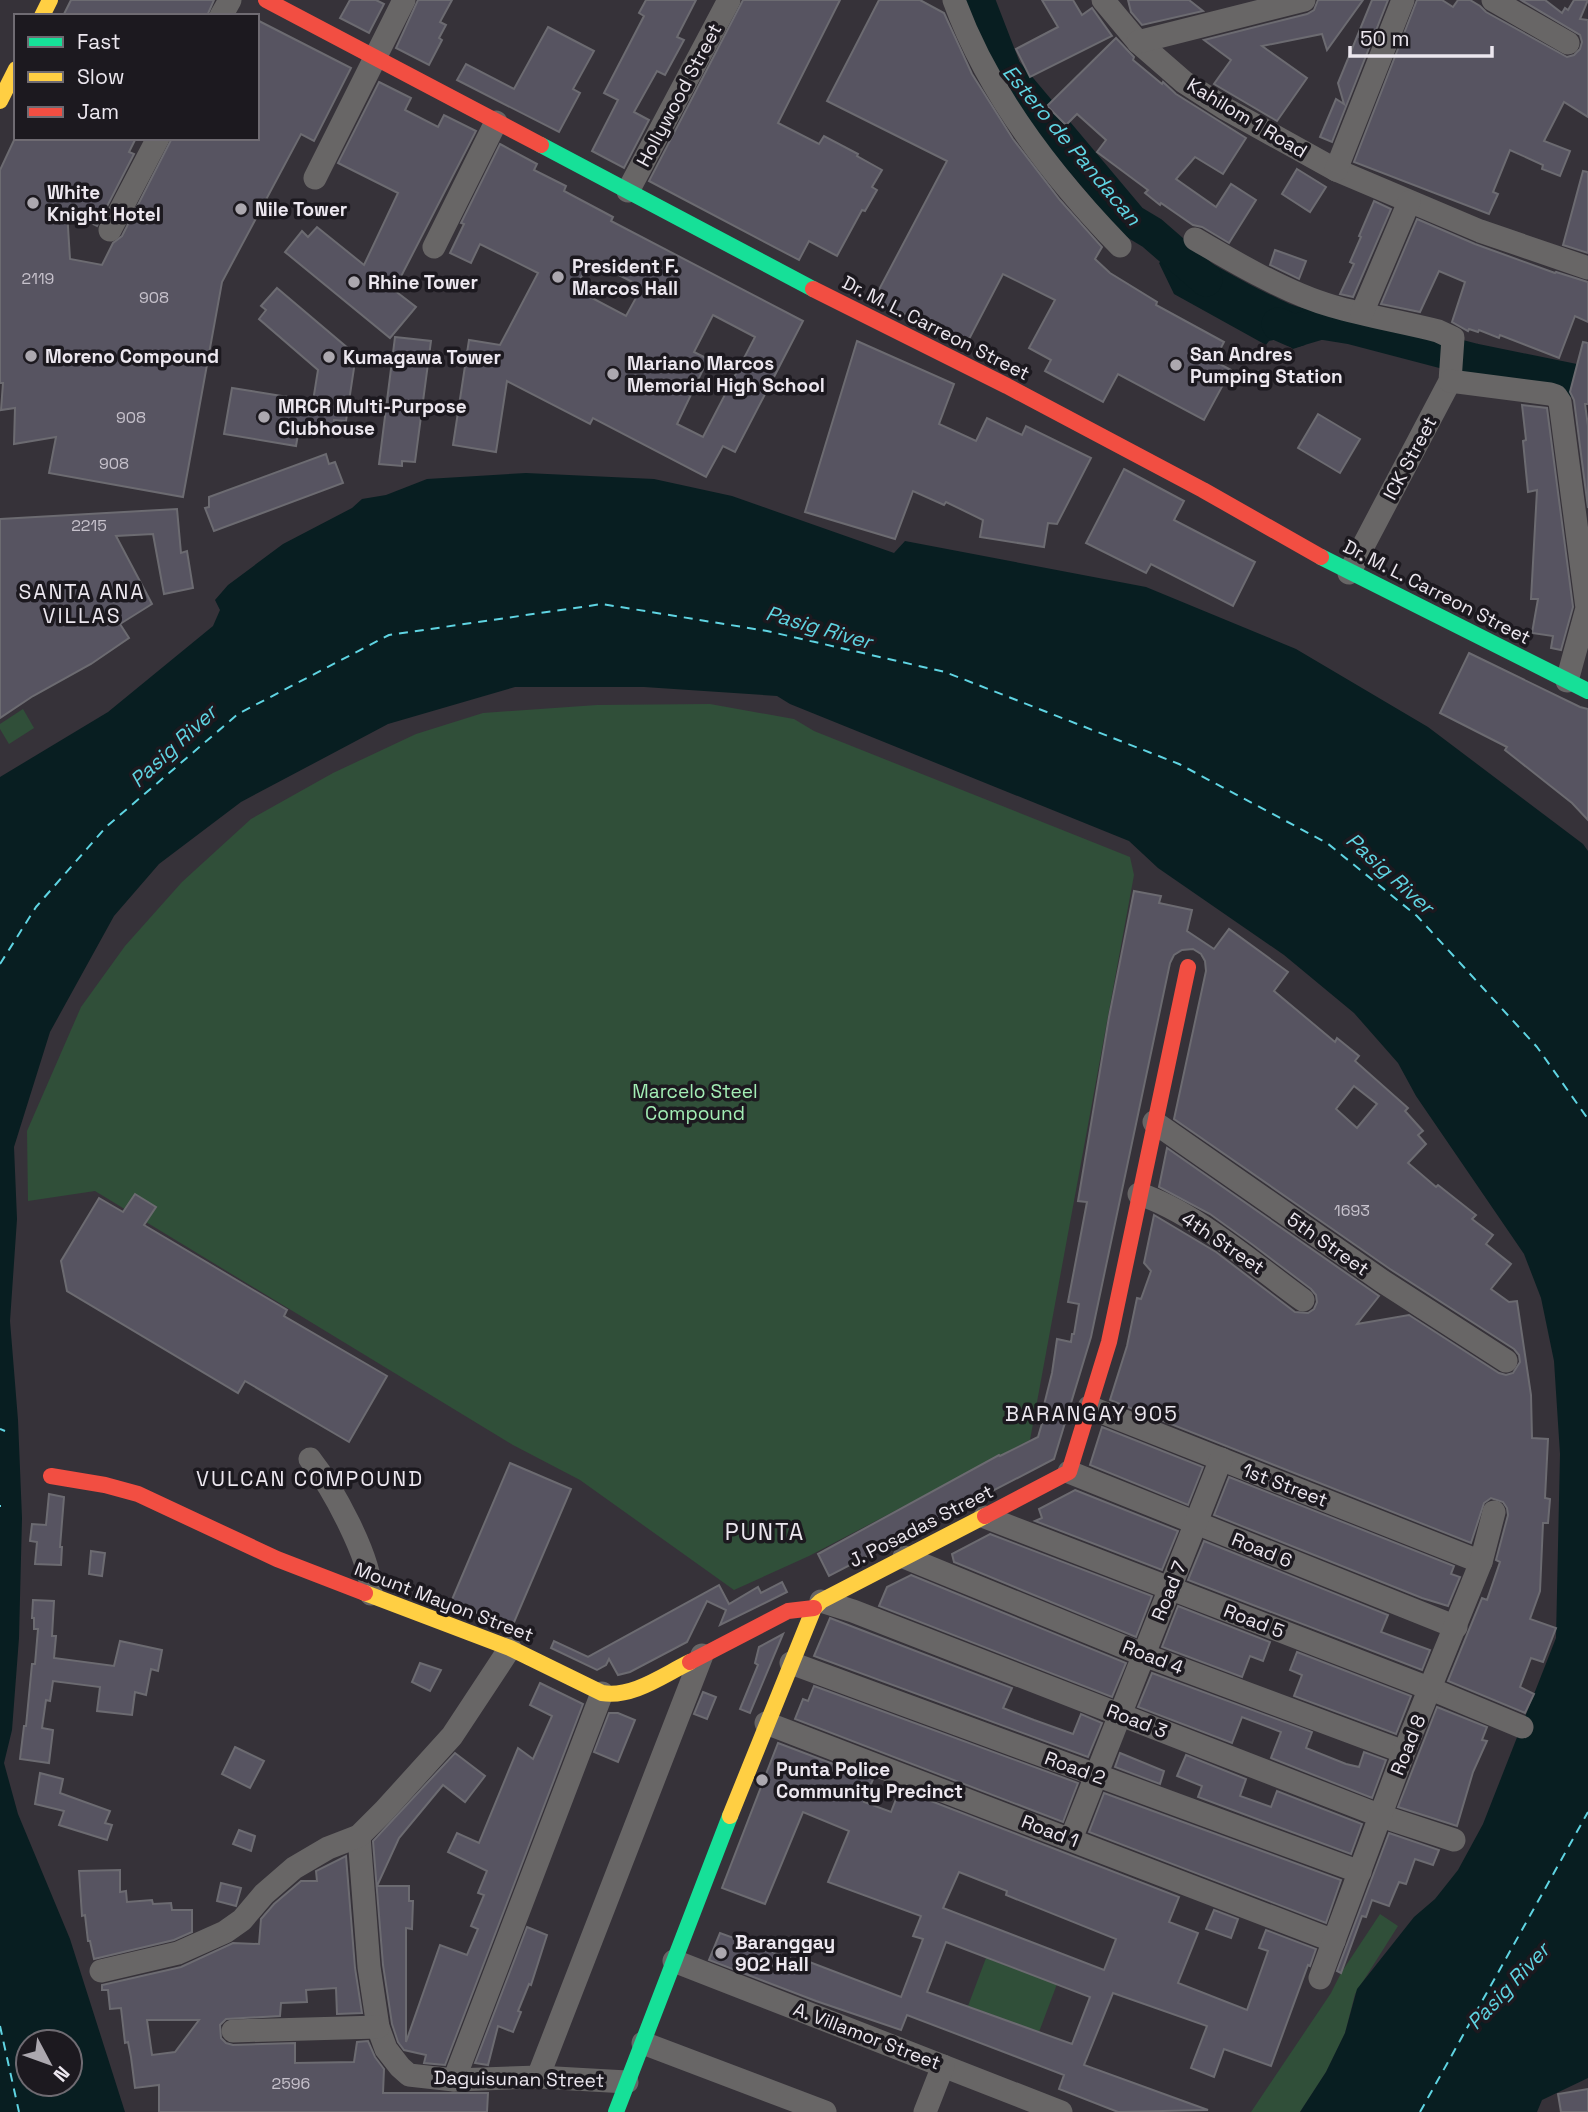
<svg xmlns="http://www.w3.org/2000/svg" width="1588" height="2112" font-family="'Space Grotesk',sans-serif">
	<rect width="100%" height="100%" fill="#363239"/>
	<g fill="#304f39">
		<path d="M710 704 794 719 814 731 1130 857 1134 875 1030 1440 809 1556 734 1590 580 1480 513 1445 95 1191 28 1201 27 1131 81 1007 125 946 182 882 251 819 333 773 416 734 483 713 597 705Z"/>
		<path d="M23 709 34 728 9 744 0 729V724Z"/>
		<path d="M1380 1914 1398 1926 1355 1994 1345 2033 1326 2072 1300 2112H1251L1331 1993 1341 1973Z"/>
		<path d="M986 1958 1057 1984 1039 2032 968 2006Z"/>
	</g>
	<g fill="#081e21" fill-rule="evenodd">
		<path d="M1182 240C1188 254 1271 296 1290 304 1300 308 1312 310 1322 312L1319 332H1311L1305 345 1293 349 1278 339 1269 341 1266 345 1174 294 1159 263Z"/>
		<path d="M526 473 654 479 732 496 894 553 905 541 1146 587 1296 649 1428 727 1583 844 1588 851V2078L1542 2100 1537 2112H1300L1326 2072 1345 2033 1357 1989 1414 1917 1435 1899 1458 1870 1483 1824 1556 1638 1560 1454 1554 1361 1541 1298 1524 1254 1416 1096 1398 1063 1354 1013 1284 955 1158 868 1129 841 790 704 777 696 644 687H515L388 724 241 802 159 864 114 916 50 1032 14 1147 17 1219 10 1321 18 1420 22 1518 19 1638 12 1730 4 1763 18 1814 70 1939 125 2112H0V777L108 712 213 626 220 610 215 600 228 585 283 544 352 508 362 499 386 495 427 479ZM28 2042H70V2084H28Z"/>
	</g>
	<g fill="none" stroke-linecap="round" stroke-linejoin="round">
		<g stroke="#081e21" stroke-width="33">
			<path d="M978 0 1005 70 1132 221 1152 233 1206 280"/>
			<path d="M1278 324 1294 331 1321 323 1352 328 1474 360 1588 383"/>
		</g>
		<g stroke="#5fd4e2" stroke-width="2" stroke-dasharray="9 7" stroke-linecap="butt">
			<path d="M0 964 36 907 106 827 238 714 389 635 602 604 767 631 945 672 1179 764 1327 843 1417 916 1537 1047 1588 1119"/>
			<path d="M0 1429 5 1431"/>
			<path d="M0 1506H1"/>
			<path d="M0 2026 19 2112"/>
			<path d="M1420 2112 1588 1812"/>
		</g>
	</g>
	<g fill="#575461" stroke="#6c6b71" stroke-width="2" fill-rule="evenodd">
		<path d="M71 0H214L207 16H63Z"/>
		<path d="M350 0H376L384 4 369 33 340 18Z"/>
		<path d="M418 0H452L440 22 446 25 439 38 442 40 429 65 396 48Z"/>
		<path d="M646 0H696L677 37 684 40 665 75 657 71 634 112 649 120 624 168 592 151 618 100 604 93 644 16 639 13Z"/>
		<path d="M743 0H840L778 123 819 144 824 136 858 154 857 156 882 170 872 187 877 190 865 211 862 210 837 256 809 241 799 260 649 181Z"/>
		<path d="M879 0H920L944 13 972 74 1013 139 1060 200 1102 247 1095 259 1110 273 1157 302 1156 305 1224 342 1214 361 1231 370 1204 420 1118 374 1103 402 1045 371 1051 360 1029 348 1055 300 1003 274 966 345 874 299 947 161 827 101Z"/>
		<path d="M1042 0H1073L1082 15 1092 8 1112 36 1030 77 1016 49 1058 27Z"/>
		<path d="M1128 0H1189L1203 11 1142 25 1131 12Z"/>
		<path d="M1318 0H1363L1327 50 1322 34 1262 46 1307 78 1277 121 1214 84 1231 60 1204 40 1307 14 1314 10Z"/>
		<path d="M1372 0H1388L1332 142 1320 137 1336 99 1344 104 1338 83Z"/>
		<path d="M1417 0H1442L1453 7 1458 0H1470L1480 6 1486 12 1567 57 1574 55 1580 49 1582 42 1580 35 1521 0H1545L1562 13 1565 8 1568 10 1574 0H1588L1580 19 1588 20V117L1564 102 1544 141 1570 151 1560 176 1542 169 1543 165 1510 150 1493 192 1498 194 1489 214 1354 162Z"/>
		<path d="M257 20 351 68 314 141 301 134 222 282 183 497 49 473 56 437 14 444 15 408 1 410 3 383H0V170L15 138H136L129 152 134 154 97 226 67 211 70 259 102 265 113 243 122 236 172 138H257Z"/>
		<path d="M548 27 594 51 573 89 580 93 559 132 457 80 466 64 514 89Z"/>
		<path d="M1116 38 1134 57 1133 60 1162 84 1163 82 1176 94 1246 138 1223 174 1195 157 1176 179 1216 207 1231 184 1256 200 1229 243 1202 227 1193 225 1161 203 1160 205 1145 193 1148 190 1097 152 1106 140 1077 114 1066 125 1047 106Z"/>
		<path d="M379 82 411 98 405 110 438 127 444 115 476 131 394 290 416 307 390 338 285 252 302 231 308 237 317 227 364 265 398 193 338 163Z"/>
		<path d="M500 144 537 164 534 170 566 186 564 191 613 217 611 221 803 321 735 452 723 446 706 477 593 418 590 424 507 381 496 452 453 445 469 340 500 345 538 273 480 244 471 263 450 253 464 224 461 223ZM590 260 642 287 626 316 575 289ZM713 315 755 337 703 437 677 424 708 359 694 352Z"/>
		<path d="M1297 169 1326 187 1310 212 1282 194Z"/>
		<path d="M1583 171 1588 172V253L1563 245Z"/>
		<path d="M1374 201 1391 209 1353 297 1340 294 1354 264 1350 262 1361 237 1359 236Z"/>
		<path d="M1417 219 1475 244 1555 273 1556 272 1588 282V322L1575 316 1559 358 1500 335 1499 338 1479 330 1478 332 1469 329 1468 331 1452 322 1465 282 1439 271 1420 312 1381 304Z"/>
		<path d="M1275 250 1306 261 1299 279 1270 265Z"/>
		<path d="M277 288 356 355 346 421 334 420 333 427 300 423 296 446 224 434 232 388 313 401 318 370 259 319 266 310 261 306Z"/>
		<path d="M395 337 431 341 415 462 402 461V466L379 464Z"/>
		<path d="M857 341 954 384 939 424 976 441 987 418 1022 435 1026 426 1091 458 1057 524 1048 523 1044 547 980 537 983 520 946 502 944 505 913 491 895 539 805 512Z"/>
		<path d="M1583 342 1588 343V404H1585L1588 426V508L1574 400 1570 392Z"/>
		<path d="M1522 405 1547 408 1573 607 1561 650 1551 648 1553 636 1532 633 1538 599H1531L1537 490 1528 492 1523 441 1526 440Z"/>
		<path d="M1318 414 1360 439 1340 473 1298 448Z"/>
		<path d="M326 454 329 464 335 462 343 483 214 531 205 508 209 507V497Z"/>
		<path d="M1124 469 1184 501 1174 520 1255 562 1233 606 1151 564 1146 573 1086 543Z"/>
		<path d="M177 509 181 553 187 551 193 588 164 594 153 534 116 536 152 604 120 624 129 638 91 664 33 696 0 718V519Z"/>
		<path d="M1469 653 1580 707 1588 709V820L1572 803 1505 750 1507 747 1440 713Z"/>
		<path d="M1134 891 1161 896 1159 903 1192 910 1187 931 1214 949 1229 929 1288 972 1274 991 1335 1042 1337 1038 1359 1056 1355 1061 1408 1108 1405 1111 1423 1131 1418 1135 1426 1144 1408 1163 1436 1187 1438 1185 1476 1215 1472 1219 1493 1235 1486 1244 1511 1264 1491 1289 1509 1302 1517 1301 1531 1395 1532 1438 1548 1439 1545 1498 1550 1499 1548 1523H1543L1540 1591 1530 1619 1556 1628 1543 1662 1531 1658 1520 1687 1534 1694 1525 1713 1448 1681 1482 1598 1487 1600 1500 1562 1496 1560 1508 1515 1507 1508 1503 1502 1491 1498 1484 1503 1471 1543 1110 1400 1127 1346 1137 1298 1141 1299 1151 1271 1144 1263 1154 1215 1216 1252 1295 1312 1308 1313 1314 1309 1317 1302 1316 1295 1311 1289 1253 1245 1210 1214 1159 1187 1167 1148 1379 1296 1357 1324 1409 1315 1499 1373 1506 1375 1513 1373 1520 1362 1519 1355 1514 1349 1390 1269 1174 1119 1206 971 1205 961 1201 954 1193 949 1182 950 1174 955 1170 963 1091 1337 1054 1459 829 1576 818 1554 999 1455 1000 1456 1038 1437 1047 1406 1044 1405 1052 1373 1057 1339 1071 1342 1072 1334H1074L1079 1304 1068 1302 1087 1202 1078 1201 1109 1017ZM1354 1086 1377 1104 1357 1128 1336 1109Z"/>
		<path d="M135 1194 156 1207 144 1225 287 1310 284 1316 387 1376 349 1442 245 1381 238 1393 67 1291 61 1261 99 1198 123 1212Z"/>
		<path d="M1102 1427 1203 1467 1188 1505 1090 1465Z"/>
		<path d="M510 1463 571 1489 512 1627 451 1602Z"/>
		<path d="M1229 1477 1454 1566 1451 1574 1460 1577 1448 1606 1422 1598 1214 1515Z"/>
		<path d="M1075 1490 1178 1531 1162 1570 1035 1521 1042 1518 1039 1509Z"/>
		<path d="M49 1494 64 1497 60 1547H62L61 1565 35 1564 37 1542 30 1541 32 1524 46 1525Z"/>
		<path d="M990 1534 1152 1596 1136 1637 954 1562 952 1554Z"/>
		<path d="M1204 1541 1388 1615 1381 1632 1430 1650 1422 1670 1188 1580Z"/>
		<path d="M91 1551 105 1553 102 1576 89 1574Z"/>
		<path d="M911 1575 1126 1663 1112 1697 879 1606 887 1587Z"/>
		<path d="M782 1582 787 1592 720 1625 726 1610 707 1601 687 1642 630 1672 618 1675 609 1659 606 1665 597 1670 551 1648 554 1641 588 1657 719 1585 729 1604 758 1587 761 1593Z"/>
		<path d="M33 1600 54 1601 52 1636H56L54 1658 114 1666 120 1641 162 1650 158 1671 151 1669 146 1695 135 1692 132 1715 97 1711 100 1687 53 1681 50 1701 46 1700 42 1728 53 1730 49 1763 20 1759 24 1726H26L32 1664H35L38 1629H34V1618H32Z"/>
		<path d="M1178 1606 1270 1642 1263 1661 1250 1656 1242 1677 1162 1647Z"/>
		<path d="M830 1618 1012 1688 1003 1708 1034 1720 1073 1734 1081 1714 1102 1723 1088 1757 814 1656Z"/>
		<path d="M783 1634 750 1713 740 1709 758 1665 755 1663 759 1647Z"/>
		<path d="M1297 1652 1411 1696 1396 1734 1294 1696 1302 1675 1290 1670Z"/>
		<path d="M420 1663 441 1670 430 1691 412 1682Z"/>
		<path d="M1152 1673 1312 1732 1306 1748 1346 1764 1359 1767 1364 1752 1386 1760 1372 1798 1271 1758 1281 1732 1242 1717 1232 1743 1138 1707Z"/>
		<path d="M540 1683 583 1704 445 2065 424 2063 426 2055 404 2050 398 2042 392 2024 383 1965 373 1841 455 1753 485 1776 465 1802 443 1785 399 1838 377 1886H409V1901H413L412 1929 406 1928V2042L440 1945 467 1955 478 1929 471 1926 484 1895 478 1893 487 1871 448 1852 457 1833 479 1843 518 1748 533 1759 552 1716 530 1705Z"/>
		<path d="M814 1686 1078 1783 1063 1822 795 1719 803 1699 808 1701Z"/>
		<path d="M703 1692 716 1697 707 1719 694 1714Z"/>
		<path d="M1437 1707 1487 1727 1482 1740 1487 1741 1473 1772 1457 1826 1398 1807Z"/>
		<path d="M609 1713H618L635 1720 618 1762 594 1752Z"/>
		<path d="M778 1743 873 1779 864 1802 891 1812 900 1789 1179 1897 1169 1922 1198 1933 1178 1983 1247 2010 1268 1951 1259 1948 1266 1930 1316 1949 1310 1966 1308 1965 1271 2066 1224 2049 1214 2077 1191 2068 1207 2026 1113 1993 1084 2065 1208 2110 1118 2112 1059 2089 1064 2075 907 2015 901 2030 816 2001 709 1960 720 1933 797 1961 799 1958 901 1997 923 1939 913 1936 921 1916 828 1882 849 1831 803 1812 765 1904 722 1888ZM959 1872 1007 1891 1006 1895 1116 1939 1104 1970 943 1908ZM946 1942 1090 1997 1072 2044 927 1992Z"/>
		<path d="M235 1747 264 1761 250 1788 222 1774Z"/>
		<path d="M1120 1753 1164 1771 1160 1784 1115 1767Z"/>
		<path d="M1186 1755 1246 1779 1240 1796 1271 1807 1277 1791 1362 1824 1351 1854 1198 1797 1202 1786 1177 1776Z"/>
		<path d="M40 1773 63 1779 60 1793 110 1811 105 1823 112 1825 107 1840 59 1825 64 1811 35 1804Z"/>
		<path d="M1104 1793 1341 1880 1326 1923 1089 1832Z"/>
		<path d="M239 1830 255 1836 251 1851 233 1844Z"/>
		<path d="M1389 1833 1439 1850 1433 1865 1415 1859 1406 1884 1399 1882 1389 1906 1372 1900 1366 1917 1362 1916 1341 1973 1337 1971Z"/>
		<path d="M346 1856 355 1968 362 2013 337 2014 336 1988 306 1990 307 2002 281 2003 280 2016 226 2019 220 2025 221 2038 226 2043 233 2045 295 2043V2063L354 2062 357 2042 368 2041 375 2057 384 2069 383 2093H488L487 2112H159V2085L135 2088 131 2057 128 2042 125 2043 121 2008 110 2009 108 1990H102V1985L181 1967 233 1943 259 1944 261 1919 274 1904 301 1881H317L316 1871ZM147 2020H199L175 2052 152 2055Z"/>
		<path d="M120 1870V1892L126 1891 127 1902 152 1900 153 1904 171 1903 172 1910H192V1932L174 1940 94 1959 90 1941H88L85 1915 82 1916 79 1871Z"/>
		<path d="M221 1883 241 1888 236 1906 217 1901Z"/>
		<path d="M1214 1910 1238 1919 1231 1938 1206 1929Z"/>
		<path d="M527 1927 547 1935 531 1985 529 1984 518 2011 521 2012 513 2032 498 2026 488 2065 475 2063Z"/>
		<path d="M1588 2089V2112H1561L1558 2094Z"/>
	</g>
	<g fill="none" stroke-linecap="round" stroke-linejoin="round">
		<g stroke="#686666" stroke-width="23">
			<path d="M954 0C987 91 1053 177 1120 246"/>
			<path d="M1103 0 1138 42 1184 82 1226 109 1336 170 1480 231 1588 268"/>
			<path d="M1493 0 1568 43"/>
			<path d="M221 16 230 0"/>
			<path d="M1138 42 1304 0"/>
			<path d="M1336 170 1403 0"/>
			<path d="M315 178 404 0"/>
			<path d="M628 191 729 0"/>
			<path d="M110 230 158 138"/>
			<path d="M1195 239C1234 262 1289 294 1332 306 1366 316 1402 322 1438 331L1453 338 1450 381 1349 573"/>
			<path d="M434 247 496 122"/>
			<path d="M1362 313 1409 202"/>
			<path d="M1450 381 1550 394 1556 396 1560 402 1587 608 1567 681"/>
			<path d="M1154 1122 1382 1281 1506 1361"/>
			<path d="M1139 1194C1193 1211 1256 1266 1303 1300"/>
			<path d="M1089 1407 1481 1562"/>
			<path d="M310 1459C332 1487 372 1559 371 1594"/>
			<path d="M1069 1472 1456 1627"/>
			<path d="M985 1517 1431 1689 1522 1727"/>
			<path d="M904 1557 1144 1655 1404 1752"/>
			<path d="M821 1601 853 1611 1381 1816 1454 1840"/>
			<path d="M791 1663 1360 1872"/>
			<path d="M766 1723 1334 1941"/>
			<path d="M359 1836 369 1967 378 2027 386 2049 400 2067 409 2075 454 2080 538 2077 627 2082"/>
			<path d="M1071 1839 1221 1459"/>
			<path d="M674 1961 1061 2112"/>
			<path d="M101 1971 178 1953 225 1932 242 1920 264 1894 294 1868 328 1848 359 1836 384 1811 452 1736 510 1648"/>
			<path d="M1320 1978 1404 1752 1481 1562 1494 1512"/>
			<path d="M233 2031 378 2027"/>
			<path d="M643 2043 825 2112"/>
			<path d="M538 2077 702 1655"/>
			<path d="M454 2080 602 1693"/>
			<path d="M925 2112 943 2066"/>
		</g>
		<g stroke="#16e098" stroke-width="16">
			<path d="M541 145 813 289"/>
			<path d="M1321 557 1588 691"/>
			<path d="M616 2112 730 1816"/>
		</g>
		<g stroke="#ffcf43" stroke-width="16">
			<path d="M42 16 50 0"/>
			<path d="M0 101 16 69"/>
			<path d="M365 1593 510 1648 602 1693C633 1698 663 1675 690 1662"/>
			<path d="M730 1816 814 1608 821 1601 985 1516"/>
		</g>
		<g stroke="#f24e42" stroke-width="16">
			<path d="M266 0 541 145"/>
			<path d="M813 289 1007 386 1203 490 1321 557"/>
			<path d="M51 1476 105 1485 138 1494 277 1559 365 1593"/>
			<path d="M985 1516 1069 1472 1109 1342 1188 967"/>
			<path d="M690 1662 788 1611 814 1608"/>
		</g>
	</g>
	<g fill="#aca8af" stroke="#1c191f" stroke-width="2.5">
		<circle cx="33" cy="203" r="7"/>
		<circle cx="241" cy="209" r="7"/>
		<circle cx="558" cy="277" r="7"/>
		<circle cx="354" cy="282" r="7"/>
		<circle cx="31" cy="356" r="7"/>
		<circle cx="329" cy="357" r="7"/>
		<circle cx="1176" cy="365" r="7"/>
		<circle cx="613" cy="374" r="7"/>
		<circle cx="264" cy="417" r="7"/>
		<circle cx="762" cy="1780" r="7"/>
		<circle cx="721" cy="1953" r="7"/>
	</g>
	<g text-anchor="middle" dominant-baseline="central" stroke-width="7" stroke-linejoin="round" paint-order="stroke">
		<g font-size="16" fill="#c7c2cc">
			<text x="38" y="278">2119</text>
			<text x="154" y="297">908</text>
			<text x="131" y="417">908</text>
			<text x="114" y="463">908</text>
			<text x="89" y="525">2215</text>
			<text x="1352" y="1210">1693</text>
			<text x="291" y="2083">2596</text>
		</g>
		<g font-size="19" fill="#ece7ef" stroke="#1c191f">
			<text transform="translate(679 95) rotate(-62)">Hollywood Street</text>
			<text transform="translate(1247 118) rotate(31)">Kahilom 1 Road</text>
			<text transform="translate(936 328) rotate(27)">Dr. M. L. Carreon Street</text>
			<text transform="translate(1410 458) rotate(-62)">ICK Street</text>
			<text transform="translate(1437 592) rotate(27)">Dr. M. L. Carreon Street</text>
			<text transform="translate(1223 1243) rotate(34)">4th Street</text>
			<text transform="translate(1328 1244) rotate(35)">5th Street</text>
			<text transform="translate(1285 1485) rotate(21)">1st Street</text>
			<text transform="translate(921 1526) rotate(-27)">J. Posadas Street</text>
			<text transform="translate(1262 1550) rotate(22)">Road 6</text>
			<text transform="translate(1169 1591) rotate(-68)">Road 7</text>
			<text transform="translate(444 1602) rotate(21)">Mount Mayon Street</text>
			<text transform="translate(1254 1621) rotate(21)">Road 5</text>
			<text transform="translate(1153 1657) rotate(21)">Road 4</text>
			<text transform="translate(1137 1721) rotate(21)">Road 3</text>
			<text transform="translate(1408 1745) rotate(-68)">Road 8</text>
			<text transform="translate(1075 1768) rotate(20)">Road 2</text>
			<text transform="translate(1050 1831) rotate(21)">Road 1</text>
			<text transform="translate(867 2036) rotate(21)">A. Villamor Street</text>
			<text transform="translate(519 2079) rotate(1)">Daguisunan Street</text>
		</g>
		<g font-size="19" font-weight="bold" fill="#ece7ef" stroke="#1c191f" text-anchor="start">
			<text x="47" y="192">White<tspan x="47" dy="22">Knight Hotel</tspan></text>
			<text x="255" y="209">Nile Tower</text>
			<text x="572" y="266">President F.<tspan x="572" dy="22">Marcos Hall</tspan></text>
			<text x="368" y="282">Rhine Tower</text>
			<text x="1190" y="354">San Andres<tspan x="1190" dy="22">Pumping Station</tspan></text>
			<text x="45" y="356">Moreno Compound</text>
			<text x="343" y="357">Kumagawa Tower</text>
			<text x="627" y="363">Mariano Marcos<tspan x="627" dy="22">Memorial High School</tspan></text>
			<text x="278" y="406">MRCR Multi-Purpose<tspan x="278" dy="22">Clubhouse</tspan></text>
			<text x="776" y="1769">Punta Police<tspan x="776" dy="22">Community Precinct</tspan></text>
			<text x="735" y="1942">Baranggay<tspan x="735" dy="22">902 Hall</tspan></text>
		</g>
		<g font-size="19" fill="#a3edb5" stroke="#1c191f">
			<text x="695" y="1091">Marcelo Steel<tspan x="695" dy="22">Compound</tspan></text>
		</g>
		<g font-size="21" font-style="italic" fill="#5fd4e2" stroke="#1c191f">
			<text transform="translate(1072 145) rotate(50)">Estero de Pandacan</text>
			<text transform="translate(819 627) rotate(16)">Pasig River</text>
			<text transform="translate(173 746) rotate(-43)">Pasig River</text>
			<text transform="translate(1390 873) rotate(42)">Pasig River</text>
			<text transform="translate(1508 1986) rotate(-47)">Pasig River</text>
		</g>
		<g font-size="21" letter-spacing="2" fill="#ece7ef" stroke="#1c191f">
			<text x="82" y="591">SANTA ANA<tspan x="82" dy="24">VILLAS</tspan></text>
			<text x="1092" y="1413">BARANGAY 905</text>
			<text x="310" y="1478">VULCAN COMPOUND</text>
		</g>
		<g font-size="23" letter-spacing="2" fill="#ece7ef" stroke="#1c191f">
			<text x="765" y="1532">PUNTA</text>
		</g>
	</g>
	<rect x="14" y="14" width="245" height="126" fill="#1c191f" stroke="#6f6b72" stroke-width="2"/>
	<rect x="28" y="37" width="35" height="10" fill="#16e098" stroke="#6f6b72" stroke-width="2"/>
	<text x="77" y="49" font-size="21" fill="#ece7ef">Fast</text>
	<rect x="28" y="72" width="35" height="10" fill="#ffcf43" stroke="#6f6b72" stroke-width="2"/>
	<text x="77" y="84" font-size="21" fill="#ece7ef">Slow</text>
	<rect x="28" y="107" width="35" height="10" fill="#f24e42" stroke="#6f6b72" stroke-width="2"/>
	<text x="77" y="119" font-size="21" fill="#ece7ef">Jam</text>
	<g transform="translate(49 2063) rotate(131)"><circle r="33" fill="#1c191f" stroke="#6f6b72" stroke-width="2"/>
	<path d="M0-5L12 26L0 18L-12 26Z" fill="#aca8af"/>
	<text y="-10" font-size="19" font-weight="bold" text-anchor="middle" fill="#ece7ef">N</text>
	</g>
	<path d="M1350 46v10h142v-10" fill="none" stroke="#ece7ef" stroke-width="3.5"/>
	<text x="1360" y="46" font-size="21" fill="#ece7ef" stroke="#1c191f" stroke-width="5" paint-order="stroke">50 m</text>
</svg>
